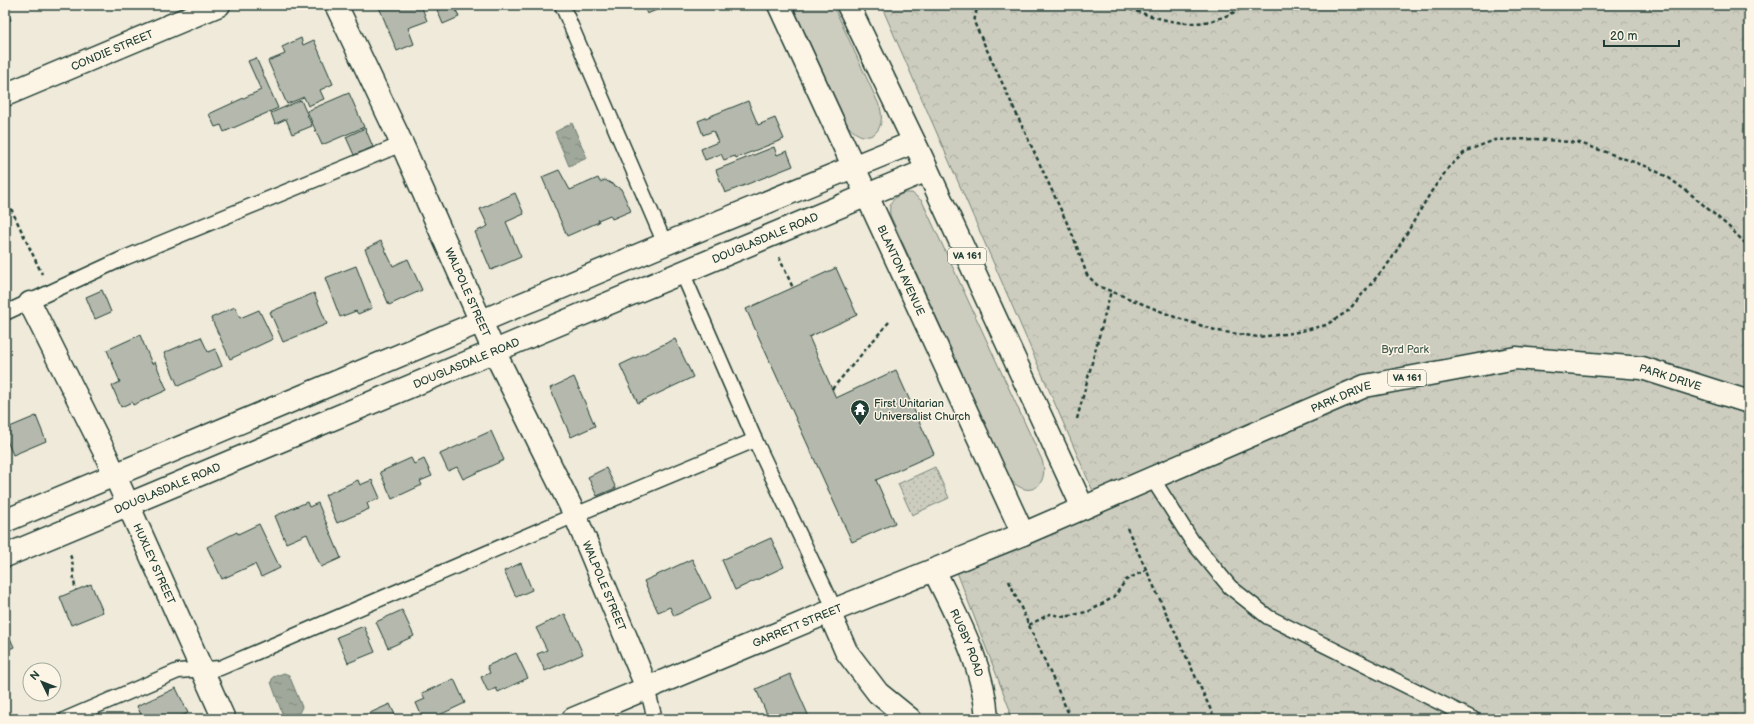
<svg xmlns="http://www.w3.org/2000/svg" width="1754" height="724" font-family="'Balsamiq Sans',sans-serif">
	<defs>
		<pattern id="forest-crowns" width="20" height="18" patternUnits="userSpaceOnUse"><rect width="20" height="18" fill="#cccdbf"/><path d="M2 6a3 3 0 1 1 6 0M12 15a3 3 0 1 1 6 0" fill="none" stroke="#afb1a5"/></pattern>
		<pattern id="garden-dots" width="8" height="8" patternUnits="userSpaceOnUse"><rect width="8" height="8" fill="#cccdbf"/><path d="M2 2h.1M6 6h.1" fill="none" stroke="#afb1a5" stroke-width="1.8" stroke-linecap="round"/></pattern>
		<pattern id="water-ripples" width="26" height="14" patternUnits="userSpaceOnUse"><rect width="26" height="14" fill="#9fa89a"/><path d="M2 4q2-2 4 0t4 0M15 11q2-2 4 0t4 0" fill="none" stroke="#818a7e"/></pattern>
	</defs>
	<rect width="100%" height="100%" fill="#efeada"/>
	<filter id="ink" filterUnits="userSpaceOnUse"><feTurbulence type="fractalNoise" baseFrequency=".025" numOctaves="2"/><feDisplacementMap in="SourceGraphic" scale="8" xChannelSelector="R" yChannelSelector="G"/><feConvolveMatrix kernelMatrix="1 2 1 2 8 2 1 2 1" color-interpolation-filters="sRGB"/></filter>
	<g filter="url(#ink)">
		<g fill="#cccdbf" stroke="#76857a">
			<path d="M792 5H833L880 107C887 132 867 148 848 126Z"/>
			<path d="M905 193H912L922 201 1042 460C1050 485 1029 501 1010 479L890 215C888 203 894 196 905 193Z"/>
		</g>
		<path fill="url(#forest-crowns)" stroke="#76857a" d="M881 5H1749V719H1008L1010 710 957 572 1100 507Z"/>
		<path fill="url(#garden-dots)" stroke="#76857a" d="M935 467 949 498 912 515 898 484Z"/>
		<g fill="url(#water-ripples)" stroke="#6c7d71">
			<path d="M572 123 587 158 569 166 555 132Z"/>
			<path d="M284 673 289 675 302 707 299 713 287 717 283 716 271 682 273 677Z"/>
		</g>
		<g fill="#b5b9ad" stroke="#1f3d34">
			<path d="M5 5 11 20 5 22Z"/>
			<path d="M383 5H421L427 21 408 28 414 44 397 51 379 7Z"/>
			<path d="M435 5H461L455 7 459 17 443 24Z"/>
			<path d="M643 5H668L647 14Z"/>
			<path d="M301 38 303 45 314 40 333 84 320 90 324 99 308 106 304 97 287 104 268 61 285 54 282 47Z"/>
			<path d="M256 58 278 108 224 132 221 125 215 127 209 114 261 90 248 61Z"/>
			<path d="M349 93 364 127 322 145 307 111Z"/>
			<path d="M301 100 312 126 292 134 286 119 275 124 271 113Z"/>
			<path d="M748 101 758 125 775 118 784 139 736 158 735 156 724 160 721 154 705 160 701 149 718 142 713 131 703 135 698 121Z"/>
			<path d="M365 128 373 147 354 155 346 137Z"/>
			<path d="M774 147 777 155 787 151 793 166 725 193 716 170Z"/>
			<path d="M559 170 570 190 598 178 600 182 605 180 621 189 631 211 612 219 610 215 598 220 599 222 567 236 542 177Z"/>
			<path d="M515 193 524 214 506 222 521 257 491 270 475 232 488 226 480 209Z"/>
			<path d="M381 241 393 266 408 259 422 290 389 305 365 249Z"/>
			<path d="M356 266 372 308 358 314 356 311 340 317 325 278Z"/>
			<path d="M836 268 857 315 809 337 836 398 896 370 934 454 876 480 895 523 852 542 746 309Z"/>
			<path d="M102 290 111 312 95 319 86 297Z"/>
			<path d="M314 293 327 324 283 342 270 312Z"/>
			<path d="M235 307 240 318 259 310 273 339 230 359 211 318Z"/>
			<path d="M140 335 152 364 155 362 167 390 133 405 132 402 121 407 112 386 120 382 107 350Z"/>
			<path d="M201 337 208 352 215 349 222 366 178 386 164 353Z"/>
			<path d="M675 339 693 377 638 403 620 365Z"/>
			<path d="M574 377 595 426 571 437 550 388Z"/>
			<path d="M36 416 46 441 13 455 5 436V429Z"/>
			<path d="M491 431 504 460 463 479 457 467 448 471 440 454Z"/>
			<path d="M411 458 414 464 424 459 432 476 420 481 422 485 392 499 380 472Z"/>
			<path d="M606 468 616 488 597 496 588 477Z"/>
			<path d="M358 480 360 485 372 480 380 498 367 503 369 509 337 523 325 495Z"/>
			<path d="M307 502 309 507 318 503 341 558 321 567 307 534 286 543 275 516Z"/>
			<path d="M259 524 280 568 261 577 255 564 222 579 207 547 237 532 238 534Z"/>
			<path d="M771 538 784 567 735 590 722 560Z"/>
			<path d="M692 559 711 598 674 616 670 607 658 612 644 581Z"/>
			<path d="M521 563 532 590 516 597 504 571Z"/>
			<path d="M91 584 103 612 71 625 60 597Z"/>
			<path d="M402 610 414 636 388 648 376 622Z"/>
			<path d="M565 614 583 654 545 671 537 654 547 650 536 628Z"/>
			<path d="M364 626 375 652 348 663 337 637Z"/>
			<path d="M5 627 14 647 5 651Z"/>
			<path d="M516 653 528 678 498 692 496 688 488 692 481 677 490 673 487 666Z"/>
			<path d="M790 674 810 719H769L756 689Z"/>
			<path d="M454 679 465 703 431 719H423L416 703 425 699 422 693Z"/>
			<path d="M176 688 188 713 175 719H143L137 706Z"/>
			<path d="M390 704 397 719H362L361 717Z"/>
		</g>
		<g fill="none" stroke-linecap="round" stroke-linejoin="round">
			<g stroke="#1f3d34" stroke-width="17">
				<g id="service">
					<path d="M562 5 665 244"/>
					<path d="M682 272 755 440 835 610"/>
					<path d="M5 313 122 259 402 144"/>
					<path d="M1152 478 1192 541 1230 587 1268 617 1473 719"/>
					<path d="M647 688 655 719"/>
					<path d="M66 719 178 671 220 668 575 515 755 440"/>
				</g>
			</g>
			<g stroke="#1f3d34" stroke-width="25">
				<g id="minor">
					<path id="s1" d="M336 5 402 144 494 351 575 515 647 688"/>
					<path id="s2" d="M5 95 219 5"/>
					<path id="s3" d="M30 303 104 451 224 719"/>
					<path id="s4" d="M934 570C957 618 984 665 987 719"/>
					<path d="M829 612 846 651 878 693 910 719"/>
					<path id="s5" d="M573 719 829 612 1023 534"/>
				</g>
			</g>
			<g stroke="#1f3d34" stroke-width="25">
				<g id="tertiary">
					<path d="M5 521 665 244 914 142"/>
					<path id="s6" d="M5 556 927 170"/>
				</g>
			</g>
			<g stroke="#1f3d34" stroke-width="25">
				<g id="primary">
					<path id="s7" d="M779 5 1023 534 1365 386 1516 358 1642 368 1749 402"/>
					<path d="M848 5 920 154 1083 508"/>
				</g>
			</g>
			<g stroke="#1f3d34" stroke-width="2.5" stroke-dasharray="4 3" stroke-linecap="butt">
				<path d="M981 5 977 8 974 22 1073 236 1087 275 1098 286 1175 317 1218 331 1258 337 1293 333 1326 325 1348 311 1391 260 1431 192 1449 167 1466 151 1495 140 1536 139 1580 143 1648 167 1669 178 1693 196 1728 226 1749 247"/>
				<path d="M1116 5C1169 21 1196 36 1247 5"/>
				<path d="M5 196 42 274"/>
				<path d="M779 257 793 288"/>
				<path d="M832 389 889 322"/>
				<path d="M1077 419 1111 291"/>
				<path d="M1127 528 1215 719"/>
				<path d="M70 555C75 566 72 578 76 590"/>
				<path d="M1009 581 1071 719"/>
				<path d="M1029 625 1050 614 1065 617 1090 611 1114 597 1126 580 1146 570"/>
			</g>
			<use href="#service" stroke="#fcf5e5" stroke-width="14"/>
			<use href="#minor" stroke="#fcf5e5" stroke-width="22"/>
			<use href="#tertiary" stroke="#fcf5e5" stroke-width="22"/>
			<use href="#primary" stroke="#fcf5e5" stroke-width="22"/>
		</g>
	</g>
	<defs>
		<g id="temple-pin" transform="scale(1)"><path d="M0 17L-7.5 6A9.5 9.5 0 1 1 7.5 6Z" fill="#1f3d34" stroke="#fcf5e5"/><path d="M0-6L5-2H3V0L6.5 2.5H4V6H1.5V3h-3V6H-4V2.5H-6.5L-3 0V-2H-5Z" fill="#fff"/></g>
	</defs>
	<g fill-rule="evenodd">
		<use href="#temple-pin" x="860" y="409"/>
	</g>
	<g text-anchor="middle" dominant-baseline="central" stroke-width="3" stroke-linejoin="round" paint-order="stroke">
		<g fill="#fcf5e5" stroke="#617469" stroke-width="1">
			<rect x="948" y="248" width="38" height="16" rx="3"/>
			<rect x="1388" y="370" width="38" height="16" rx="3"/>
		</g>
		<g font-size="10" font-weight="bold" fill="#1f3d34">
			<text x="967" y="256">VA 161</text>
			<text x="1407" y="378">VA 161</text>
		</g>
		<g font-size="11" fill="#1f3d34" stroke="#fcf5e5">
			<text stroke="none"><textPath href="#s2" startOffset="116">CONDIE STREET</textPath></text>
			<text stroke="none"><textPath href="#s6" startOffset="824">DOUGLASDALE ROAD</textPath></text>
			<text stroke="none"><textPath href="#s7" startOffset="292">BLANTON AVENUE</textPath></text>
			<text stroke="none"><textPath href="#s1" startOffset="316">WALPOLE STREET</textPath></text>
			<text stroke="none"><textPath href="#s6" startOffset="500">DOUGLASDALE ROAD</textPath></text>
			<text stroke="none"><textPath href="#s7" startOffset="1265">PARK DRIVE</textPath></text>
			<text stroke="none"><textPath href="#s7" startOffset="929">PARK DRIVE</textPath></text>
			<text stroke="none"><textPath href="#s6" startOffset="176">DOUGLASDALE ROAD</textPath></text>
			<text stroke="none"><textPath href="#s3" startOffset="289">HUXLEY STREET</textPath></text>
			<text stroke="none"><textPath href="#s1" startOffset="640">WALPOLE STREET</textPath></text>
			<text stroke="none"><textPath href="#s5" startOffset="243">GARRETT STREET</textPath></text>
			<text stroke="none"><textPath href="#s4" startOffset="80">RUGBY ROAD</textPath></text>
		</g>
		<g font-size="11" fill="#425a50" stroke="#fcf5e5">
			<text x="1405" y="349">Byrd Park</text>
		</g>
		<g font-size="11" fill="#1f3d34" stroke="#fcf5e5" text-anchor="start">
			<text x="874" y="403">First Unitarian<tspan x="874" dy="13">Universalist Church</tspan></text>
		</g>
	</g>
	<rect width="1754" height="724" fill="none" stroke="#fcf5e5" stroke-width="20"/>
	<rect x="10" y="10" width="1734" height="704" fill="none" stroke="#1f3d34" stroke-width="1.5" filter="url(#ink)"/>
	<g transform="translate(42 682) rotate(313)"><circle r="19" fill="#fcf5e5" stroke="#a4ab9e"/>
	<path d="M0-3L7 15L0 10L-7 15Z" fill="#1f3d34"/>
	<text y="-6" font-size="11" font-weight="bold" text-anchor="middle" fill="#1f3d34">N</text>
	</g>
	<path d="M1604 40v6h75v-6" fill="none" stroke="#1f3d34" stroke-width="2"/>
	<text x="1610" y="40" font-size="12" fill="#1f3d34" stroke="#fcf5e5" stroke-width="3" paint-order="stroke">20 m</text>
</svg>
